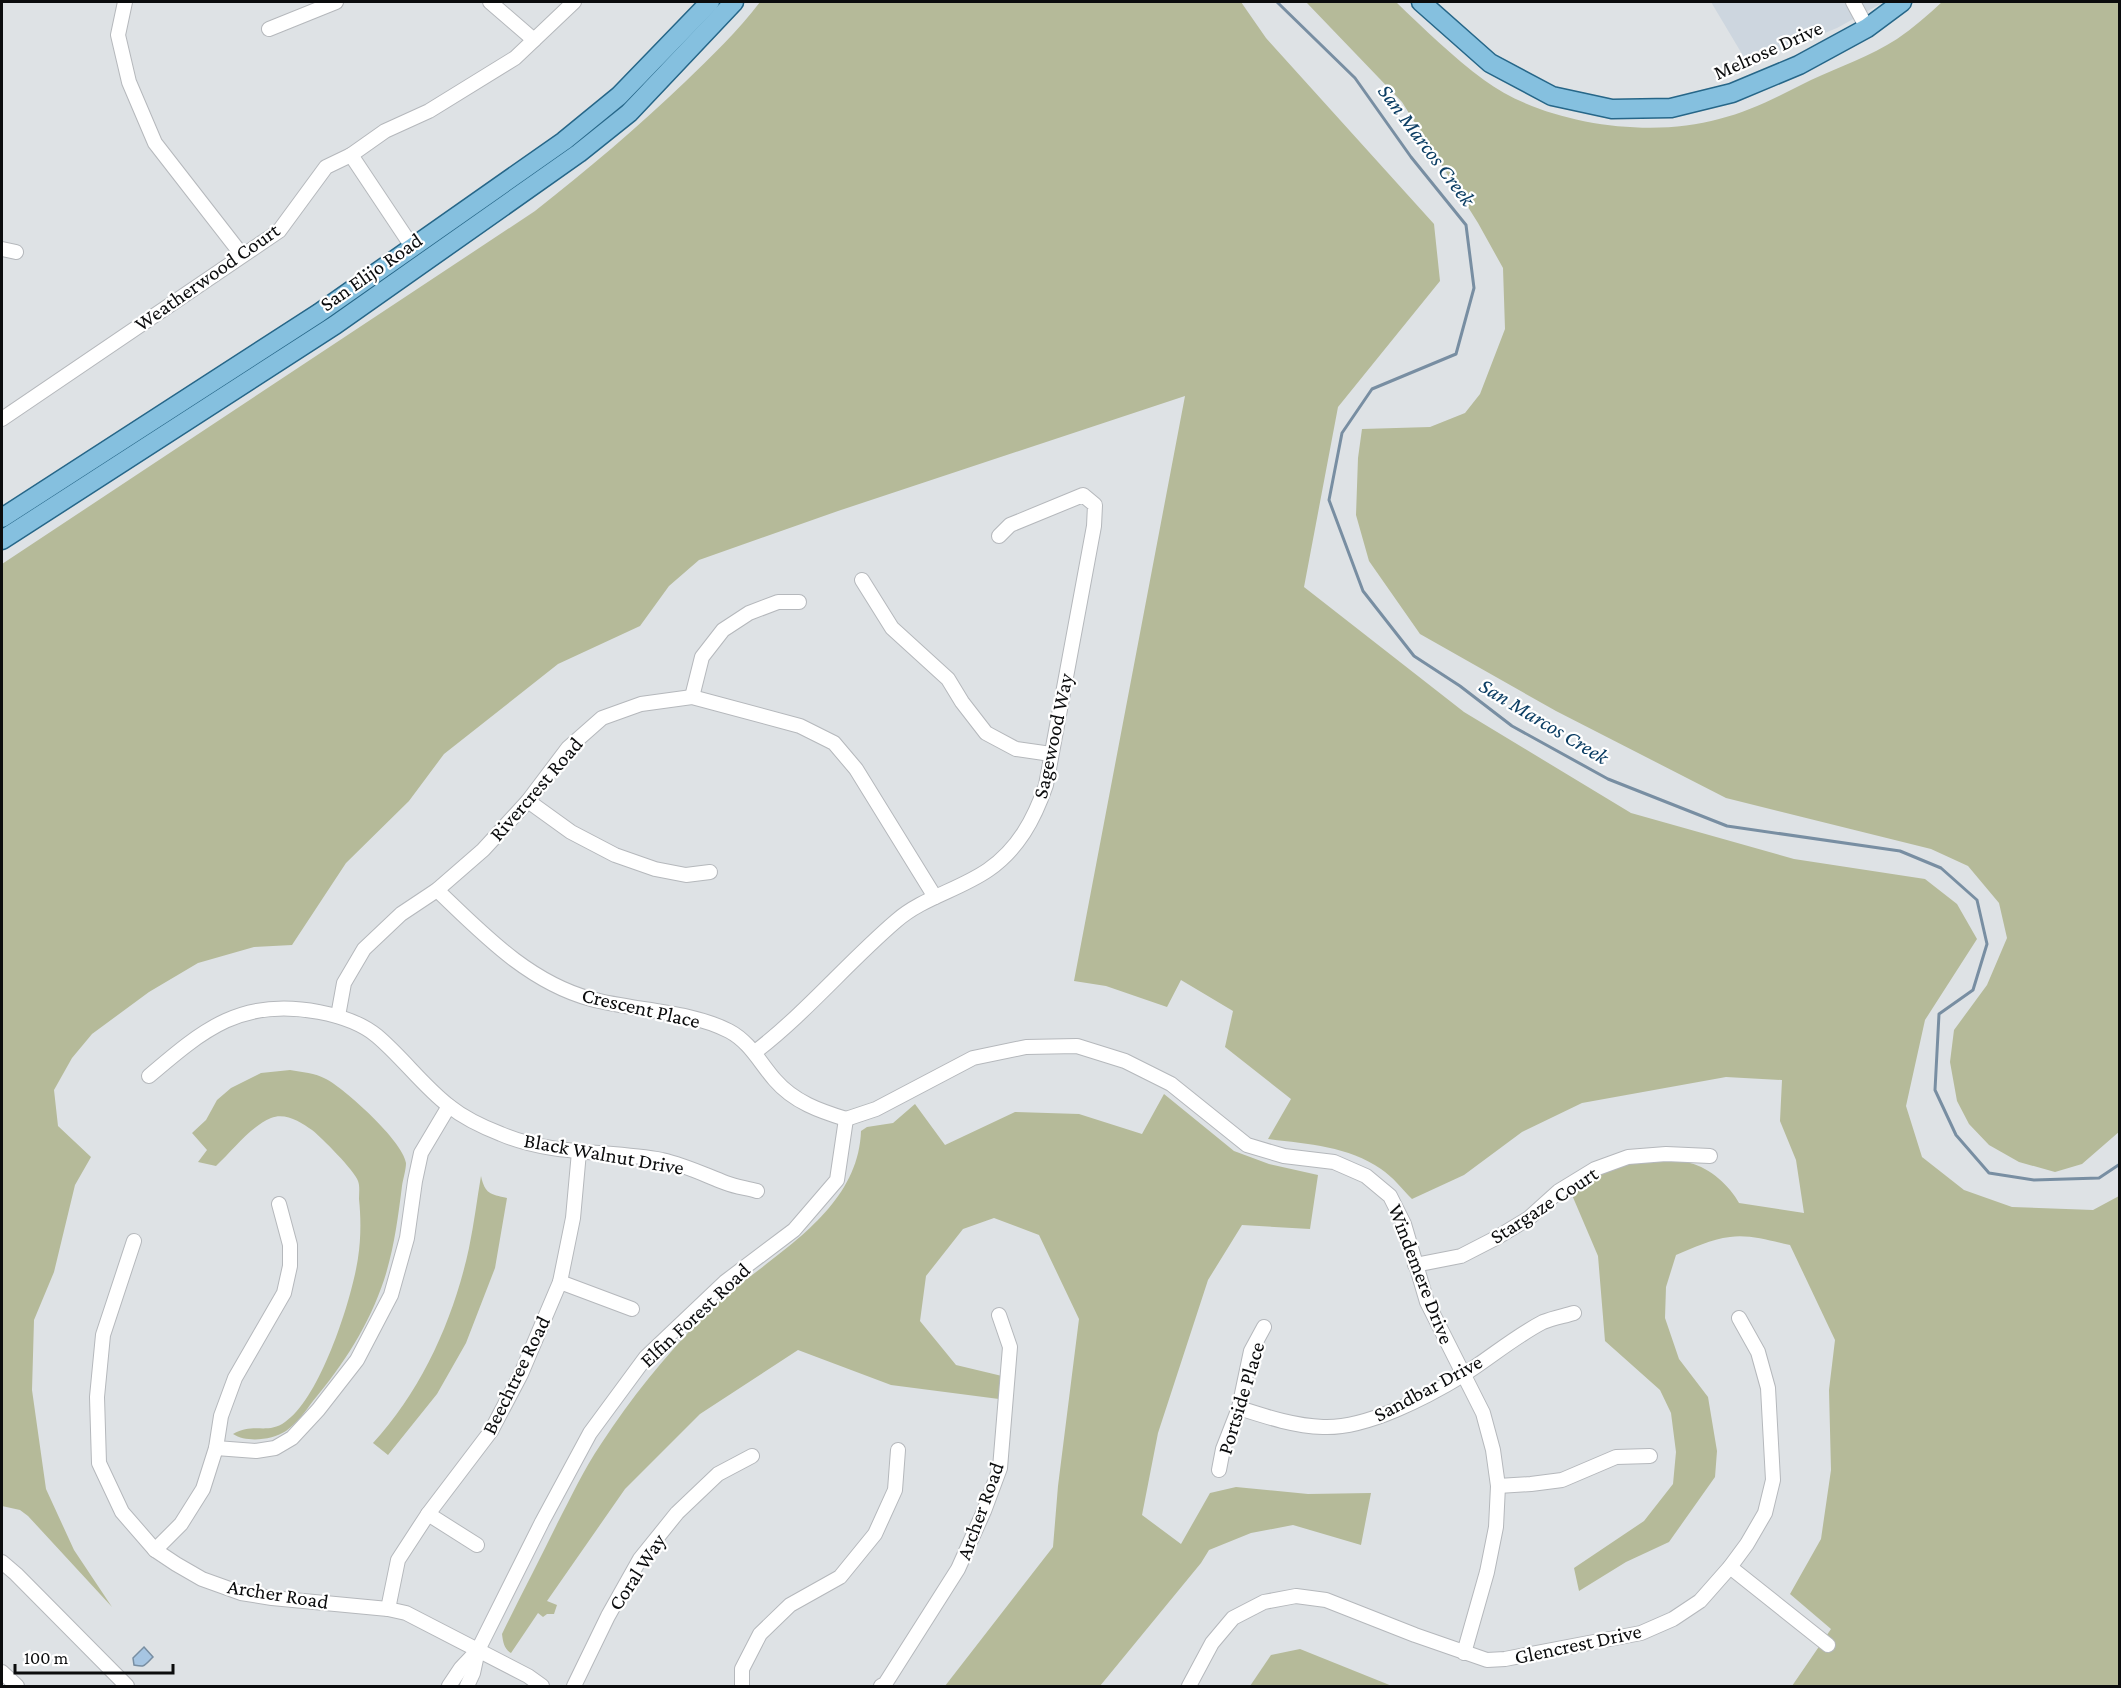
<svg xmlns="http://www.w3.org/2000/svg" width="2121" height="1688" font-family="'Crimson Pro',serif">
	<rect width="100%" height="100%" fill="#dee2e5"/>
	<path fill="#cdd6df" d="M1711 2H1884L1837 28 1748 64Z"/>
	<g fill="#b5ba99">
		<path d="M760 2H1241L1266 38 1434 224 1440 281 1338 407 1304 587 1464 712 1631 813 1794 859 1925 879 1957 904 1977 939 1925 1020 1906 1106 1922 1157 1964 1190 2012 1207 2093 1210 2119 1196V1686H1792L1831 1629 1790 1594 1821 1539 1831 1470 1829 1390 1835 1340 1790 1245C1771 1241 1749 1234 1730 1237 1711 1239 1693 1248 1676 1255L1666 1287 1665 1318 1679 1359 1708 1397 1717 1451 1715 1477 1669 1542 1626 1562 1579 1591 1574 1568 1644 1521 1673 1484 1676 1452 1671 1413 1660 1390 1605 1341 1598 1256 1572 1195C1579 1189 1586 1182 1594 1177 1621 1162 1660 1155 1690 1163 1710 1168 1730 1186 1739 1203L1804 1213 1796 1160 1780 1121 1782 1080 1726 1077 1582 1103 1522 1132 1464 1175 1412 1199C1402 1189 1393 1177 1381 1169 1348 1146 1307 1144 1268 1139L1291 1099 1225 1047 1233 1011 1181 980 1167 1007 1106 986 1074 981 1185 396 838 511 699 560 669 586 640 626 558 664 444 754 409 801 346 863 292 945 254 947 198 963 149 992 92 1034 72 1058 54 1090 58 1126 91 1157 75 1185 54 1272 34 1320 32 1390 46 1489 74 1550 112 1607 28 1516 20 1510 2 1506V564L535 211C587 170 637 128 685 82 711 57 738 31 760 2Z"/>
		<path d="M1306 2H1396C1424 29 1453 57 1484 80 1543 124 1649 139 1719 119 1752 111 1781 95 1811 80 1839 67 1871 56 1897 39 1913 28 1928 15 1942 2H2119L2120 1131 2082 1164 2055 1172 2019 1162 1989 1145 1969 1124 1957 1101 1950 1062 1954 1030 1987 985 2007 938 1999 903 1968 866 1931 849 1726 798 1556 711 1420 634 1369 561 1356 515 1358 458 1362 429 1430 427 1465 413 1480 394 1505 329 1503 268 1478 223 1402 102Z"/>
		<path d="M290 1070C302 1072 315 1073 326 1079 345 1089 403 1141 406 1163 406 1170 403 1179 402 1186 398 1218 394 1249 384 1280 369 1325 344 1364 313 1401 305 1412 297 1423 286 1431 272 1440 247 1443 233 1434 254 1422 267 1435 285 1422 320 1399 352 1299 358 1258 361 1239 361 1218 359 1199 359 1193 360 1186 358 1181 355 1171 321 1137 312 1130 301 1122 285 1112 271 1118 250 1127 233 1150 216 1166L198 1162 207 1150 192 1133 206 1120 217 1100 231 1088 261 1073Z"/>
		<path d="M1164 1094 1234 1151 1269 1164 1318 1175 1310 1229 1242 1225 1208 1280 1158 1433 1142 1515 1181 1544 1210 1493 1236 1487 1308 1494 1371 1493 1361 1545 1293 1525 1251 1533 1209 1550 1201 1563 1100 1686H945L1053 1547 1058 1486 1079 1319 1039 1235 994 1218 963 1229 926 1276 920 1321 956 1365 1002 1376 999 1399 891 1385 798 1350 700 1414 625 1489 547 1601 557 1605 554 1614H547L543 1617 538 1613 511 1653C504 1649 503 1642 502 1634 520 1597 539 1561 557 1524 571 1497 584 1469 601 1444 631 1398 665 1356 704 1316 757 1261 858 1219 861 1131L867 1127 893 1123 915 1104 945 1145 1015 1112 1079 1114 1142 1134Z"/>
		<path d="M481 1176C485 1194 490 1194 507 1198L495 1268 466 1343 437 1394 388 1455 373 1443C422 1390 454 1318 469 1248 474 1224 477 1199 481 1176Z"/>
		<path d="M1300 1649 1392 1686H1250L1271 1655Z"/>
	</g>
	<path fill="#a6c5e2" stroke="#788ea2" stroke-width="1.5" d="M144 1647 153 1657C143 1667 145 1667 134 1665L133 1658Z"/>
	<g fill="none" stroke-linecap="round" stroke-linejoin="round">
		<path stroke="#788ea2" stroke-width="3" d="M1277 2 1355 78 1411 157 1466 225 1474 288 1456 354 1372 389 1342 433 1329 500 1363 591 1414 656 1460 686 1512 726 1608 779 1727 826 1900 851 1941 868 1977 900 1987 944 1973 990 1939 1014 1935 1090 1956 1135 1989 1173 2034 1180 2099 1178 2120 1164"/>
		<g stroke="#b5b8bc" stroke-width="16">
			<g id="minor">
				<path d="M125 2 118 35 129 82 155 143 242 255"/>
				<path d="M490 2 534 40"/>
				<path d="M1853 2 1867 28"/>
				<path d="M269 29 336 2"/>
				<path d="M351 155 413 248"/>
				<path d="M2 249 16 252"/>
				<path d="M2 419 279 231 326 167 351 155 385 131 429 111 515 58 574 2"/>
				<path d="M862 580 892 628 948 679 962 702 986 733 1016 749 1051 754"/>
				<path d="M692 697 702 657 723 630 749 613 778 602H799"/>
				<path d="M528 801 571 832 615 855 655 869 686 875 710 872"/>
				<path d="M437 890C482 933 528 982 591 999 635 1011 688 1010 729 1031 750 1042 760 1063 775 1080 794 1102 820 1111 846 1119"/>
				<path d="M338 1016 344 983 364 949 401 914 437 890 483 850 528 801 568 748 602 718 641 704 692 697 800 726 834 743 856 769 935 897"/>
				<path d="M755 1052C806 1013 847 963 896 921 922 898 959 890 988 870 1018 849 1034 820 1046 785L1094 526 1095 505 1083 495 1010 525 999 536"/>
				<path d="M149 1076C204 1029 242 997 319 1012 340 1016 360 1022 377 1036 403 1058 423 1086 449 1106 464 1118 483 1127 501 1134 552 1156 609 1150 662 1160 685 1165 705 1175 726 1183 736 1187 747 1188 757 1191"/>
				<path d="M846 1119 876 1109 973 1058 1026 1047 1077 1046 1125 1061 1171 1084 1247 1145 1284 1156 1334 1162 1366 1176 1390 1196 1404 1224 1427 1302 1483 1413 1493 1450 1498 1486 1496 1527 1487 1572 1464 1653"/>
				<path d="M134 1241 103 1335 97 1397 99 1463 122 1512 155 1550 176 1564 202 1579 241 1593 272 1598 388 1609 406 1613 528 1676 542 1686"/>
				<path d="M1415 1265 1461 1256 1496 1238 1529 1218 1559 1191 1595 1169 1628 1157 1666 1154 1710 1156"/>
				<path d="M560 1282 632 1309"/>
				<path d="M1239 1408C1267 1417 1294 1426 1323 1427 1366 1429 1427 1397 1463 1375 1490 1358 1514 1337 1543 1322 1553 1318 1564 1316 1574 1313"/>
				<path d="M216 1448 256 1451 275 1448 292 1438 318 1410 357 1360 391 1295 407 1238 415 1181 421 1153 449 1106"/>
				<path d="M1219 1470 1223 1449 1239 1408 1251 1351 1264 1327"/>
				<path d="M1498 1486 1531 1484 1562 1480 1616 1457 1650 1456"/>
				<path d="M428 1514 477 1545"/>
				<path d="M155 1550 181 1524 203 1489 216 1448 221 1416 235 1378 284 1293 290 1266V1245L279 1204"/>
				<path d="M2 1562 16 1574 127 1686"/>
				<path d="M1730 1567 1828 1645"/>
				<path d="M388 1609 398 1560 428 1514 491 1431 521 1374 560 1282 573 1218 579 1152"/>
				<path d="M2 1672 17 1686"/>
				<path d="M449 1686 461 1668 478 1650"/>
				<path d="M467 1686 473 1673 478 1650 542 1522 590 1433 646 1357 725 1282 794 1230 837 1180 846 1119"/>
				<path d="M574 1686 608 1616 640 1559 677 1513 718 1474 752 1456"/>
				<path d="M742 1686V1669L760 1634 790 1605 840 1577 875 1534 895 1490 898 1450"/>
				<path d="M881 1686 885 1684 958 1569 984 1511 1000 1468 1010 1347 999 1315"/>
				<path d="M1189 1686 1212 1643 1233 1618 1264 1602 1296 1596 1326 1600 1415 1635 1487 1660 1505 1659 1641 1633 1673 1619 1700 1601 1730 1567 1747 1544 1765 1513 1773 1480 1768 1388 1758 1352 1739 1318"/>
			</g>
		</g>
		<g stroke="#266688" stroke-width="21">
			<g id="major">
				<path d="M1421 2 1490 63 1552 96 1612 109 1671 108 1732 93 1799 65 1867 28 1902 2"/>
				<path d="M2 518 319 313 564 141 619 96 710 2"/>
				<path d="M2 540 335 325 579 153 629 113 734 2"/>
			</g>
		</g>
		<use href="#minor" stroke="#fff" stroke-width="14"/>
		<use href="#major" stroke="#85c0df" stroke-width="18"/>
	</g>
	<g text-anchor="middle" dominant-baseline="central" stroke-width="4.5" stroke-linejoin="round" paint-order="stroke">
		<g font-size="21" fill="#0b0c0d" stroke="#fff">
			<text transform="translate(1768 50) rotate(-24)">Melrose Drive</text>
			<text transform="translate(371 272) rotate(-35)">San Elijo Road</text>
			<text transform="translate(207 277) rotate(-35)">Weatherwood Court</text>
			<text transform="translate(1053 736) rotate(-78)">Sagewood Way</text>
			<text transform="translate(536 789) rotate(-49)">Rivercrest Road</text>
			<text transform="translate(641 1008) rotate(13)">Crescent Place</text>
			<text transform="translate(604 1154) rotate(10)">Black Walnut Drive</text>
			<text transform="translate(1544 1205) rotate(-33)">Stargaze Court</text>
			<text transform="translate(1421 1274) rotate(69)">Windemere Drive</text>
			<text transform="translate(695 1315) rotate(-43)">Elfin Forest Road</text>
			<text transform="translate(516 1375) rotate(-64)">Beechtree Road</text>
			<text transform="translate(1428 1388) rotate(-28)">Sandbar Drive</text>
			<text transform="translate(1241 1398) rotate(-73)">Portside Place</text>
			<text transform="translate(980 1511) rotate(-70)">Archer Road</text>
			<text transform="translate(637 1572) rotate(-57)">Coral Way</text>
			<text transform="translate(278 1594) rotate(9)">Archer Road</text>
			<text transform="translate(1578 1644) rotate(-12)">Glencrest Drive</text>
		</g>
		<g font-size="22" font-style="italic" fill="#0c3e64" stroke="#fff">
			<text transform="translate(1427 145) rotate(53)">San Marcos Creek</text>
			<text transform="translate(1544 721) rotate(31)">San Marcos Creek</text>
		</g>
	</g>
	<rect width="2121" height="1688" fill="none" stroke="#0b0c0d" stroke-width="6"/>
	<path d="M15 1664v9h158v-9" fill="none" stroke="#0b0c0d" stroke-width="3"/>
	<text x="24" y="1664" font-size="18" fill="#0b0c0d" stroke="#ffffff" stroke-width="4.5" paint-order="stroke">100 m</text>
</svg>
